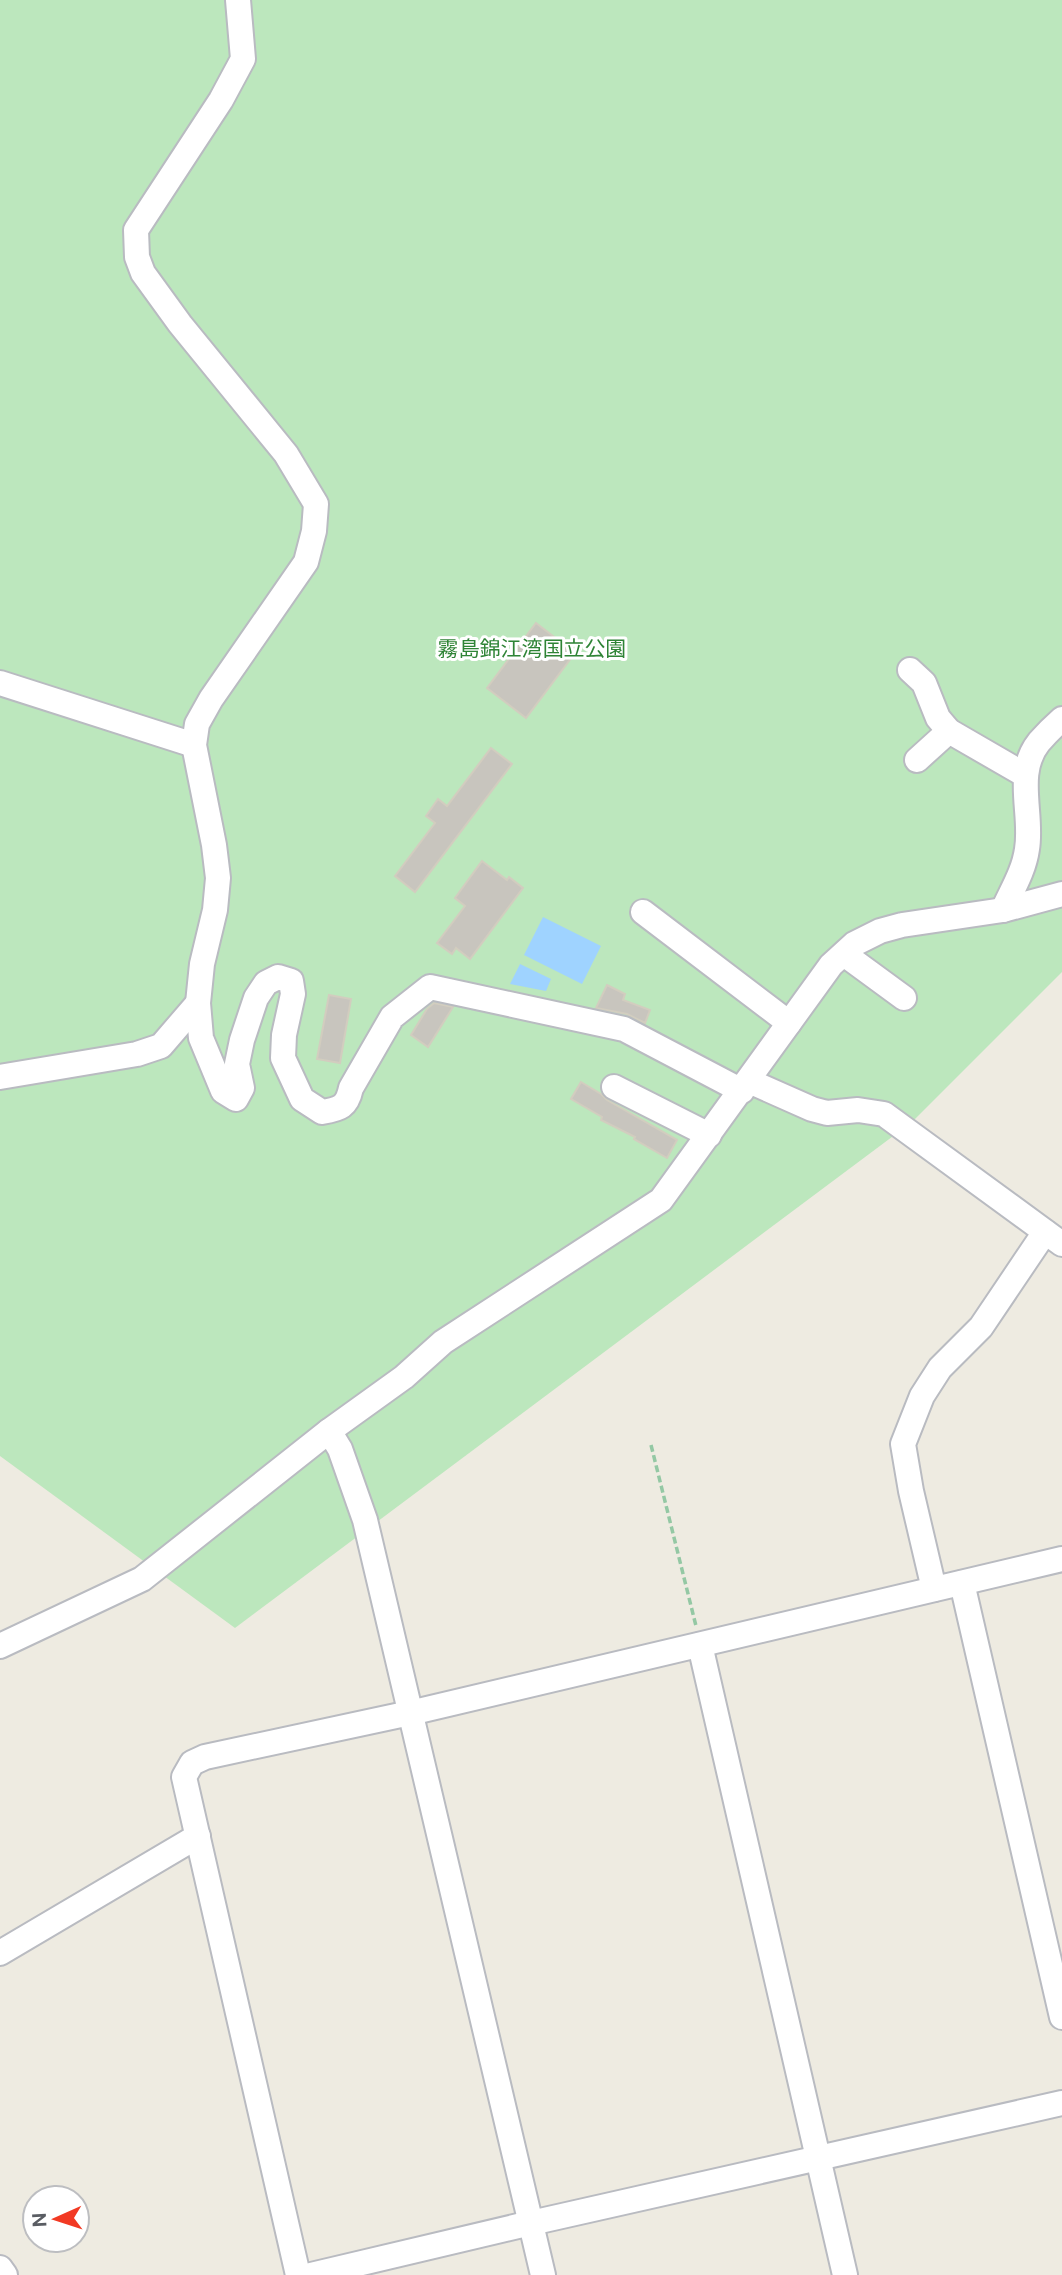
<svg xmlns="http://www.w3.org/2000/svg" width="1062" height="2275" font-family="'Public Sans','Noto Sans JP',sans-serif">
	<rect width="100%" height="100%" fill="#eeebe1"/>
	<path fill="#bce7bd" d="M0 0H1062V972L912 1122 235 1628 0 1456Z"/>
	<g fill="#9fd3ff">
		<path d="M543 917 601 946 582 984 524 955Z"/>
		<path d="M520 964 551 979 546 991 510 984Z"/>
	</g>
	<g fill="#c8c5be" stroke="#d2cdbf" stroke-width="2">
		<path d="M536 623 575 653 526 718 487 688Z"/>
		<path d="M491 748 512 764 415 892 395 876 435 823 426 816 438 799 447 806Z"/>
		<path d="M482 861 507 880 509 877 523 888 470 959 456 948 452 954 437 943 465 906 455 898Z"/>
		<path d="M607 985 625 994 623 1000 650 1010 645 1023 627 1014 596 1008Z"/>
		<path d="M329 995 351 999 340 1063 317 1059Z"/>
		<path d="M434 1003 453 1007 428 1047 411 1035 427 1009Z"/>
		<path d="M581 1082 601 1094 607 1100 677 1140 667 1158 634 1139 635 1137 601 1120 602 1117 571 1099Z"/>
	</g>
	<g fill="none" stroke-linecap="round" stroke-linejoin="round">
		<g stroke="#b9bbc1" stroke-width="28">
			<g id="minor">
				<path d="M238 0 243 59 221 100 136 230 137 257 143 273 180 324 286 454 316 504 314 531 306 562 211 699 197 724 194 745 214 845 218 878 215 910 202 964 198 1003 201 1038 223 1091 236 1099 242 1088 237 1064 242 1040 256 998 266 983 278 977 291 981 293 994 284 1035 283 1058 302 1099 322 1112C340 1109 347 1107 351 1088L392 1017 430 987 624 1029 742 1091"/>
				<path d="M910 670 924 683 938 718 949 731 1025 775"/>
				<path d="M0 683 194 745"/>
				<path d="M917 760 949 731"/>
				<path d="M1003 910C1012 890 1024 871 1027 849 1033 814 1014 773 1039 742 1046 734 1054 726 1062 719"/>
				<path d="M643 912 789 1023"/>
				<path d="M844 954 904 998"/>
				<path d="M0 1077 137 1054 161 1046 198 1003"/>
				<path d="M749 1081 812 1109 827 1113 858 1110 884 1114 1062 1244"/>
				<path d="M614 1087 709 1135"/>
				<path d="M329 1431 340 1449 365 1520 543 2275"/>
				<path d="M962 1583 1062 2017"/>
				<path d="M934 1589 911 1491 903 1444 922 1396 940 1368 981 1327 1045 1232"/>
				<path d="M700 1645 845 2275"/>
				<path d="M0 1646 142 1579 329 1431 404 1377 443 1342 661 1200 831 965 854 944 880 931 902 925 1003 910 1062 894"/>
				<path d="M0 1953 198 1836"/>
				<path d="M0 2268 5 2275"/>
				<path d="M298 2275 184 1777 192 1763 205 1757 410 1713 1062 1559"/>
				<path d="M311 2275 531 2223 1062 2103"/>
			</g>
		</g>
		<path stroke="#94c8a4" stroke-width="3.5" stroke-dasharray="7 3.5" stroke-linecap="butt" d="M651 1445 696 1626"/>
		<use href="#minor" stroke="#fff" stroke-width="24"/>
	</g>
	<g text-anchor="middle" dominant-baseline="central" stroke-width="6" stroke-linejoin="round" paint-order="stroke">
		<g font-size="21" fill="#2f8436" stroke="#fff">
			<text x="532" y="648">霧島錦江湾国立公園</text>
		</g>
	</g>
	<g transform="translate(56 2219) rotate(267)"><circle r="33" fill="#ffffff" stroke="#bdbec1" stroke-width="2"/>
	<path d="M0-5L12 26L0 18L-12 26Z" fill="#f23923"/>
	<text y="-10" font-size="19" font-weight="bold" text-anchor="middle" fill="#5a5d63">N</text>
	</g>
</svg>
